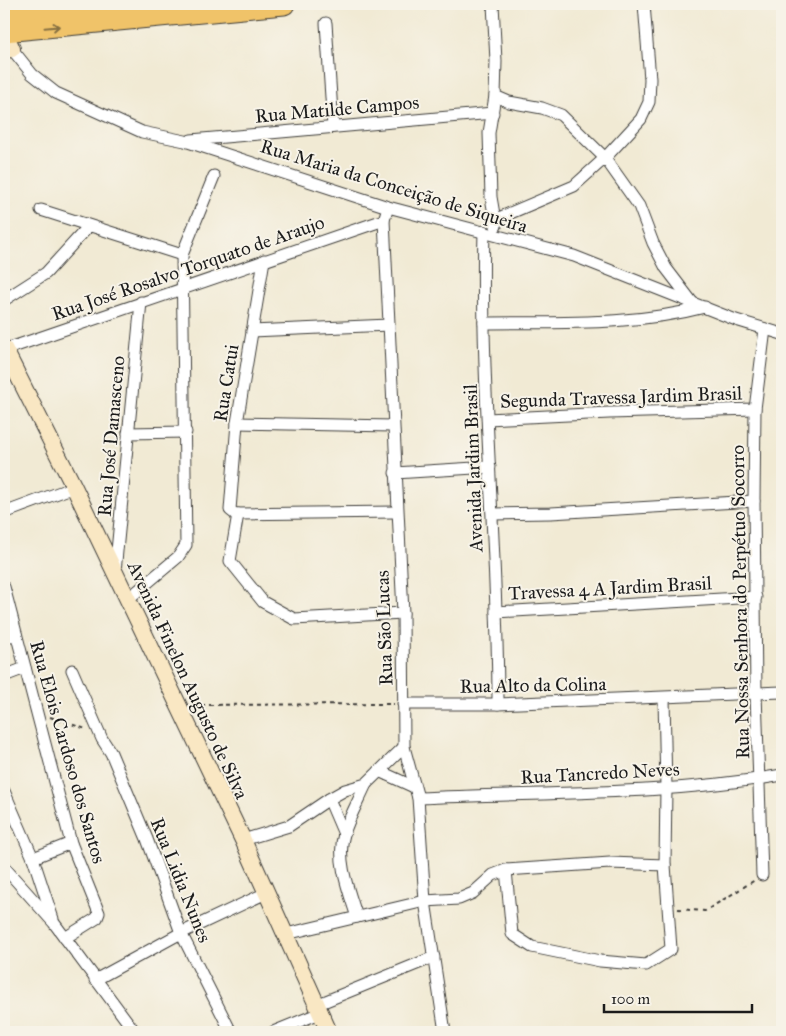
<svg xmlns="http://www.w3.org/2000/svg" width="786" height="1036" font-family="'IM FELL Great Primer',serif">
	<rect width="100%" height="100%" fill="#f7f3e8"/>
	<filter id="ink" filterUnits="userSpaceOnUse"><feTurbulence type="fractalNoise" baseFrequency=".02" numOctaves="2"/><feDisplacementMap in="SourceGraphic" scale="10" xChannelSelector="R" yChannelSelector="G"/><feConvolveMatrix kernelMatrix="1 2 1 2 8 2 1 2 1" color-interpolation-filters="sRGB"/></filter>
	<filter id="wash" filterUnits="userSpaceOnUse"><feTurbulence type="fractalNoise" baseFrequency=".0096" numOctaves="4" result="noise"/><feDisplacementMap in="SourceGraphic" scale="20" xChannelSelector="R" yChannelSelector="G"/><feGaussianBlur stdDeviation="1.12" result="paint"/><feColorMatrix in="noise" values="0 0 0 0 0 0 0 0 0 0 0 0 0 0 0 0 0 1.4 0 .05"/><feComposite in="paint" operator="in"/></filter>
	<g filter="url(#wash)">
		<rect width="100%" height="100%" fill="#f1ead4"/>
	</g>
	<g filter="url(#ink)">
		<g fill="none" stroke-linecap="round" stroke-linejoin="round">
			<g stroke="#3c3b38" stroke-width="13">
				<g id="street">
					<path d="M493 4 496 61 495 96 489 133 491 197 496 226"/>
					<path d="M326 23 333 127"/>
					<path d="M12 49 32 74 56 93 142 132 185 141 388 207 574 256 736 320 782 334"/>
					<path d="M495 96 509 102 542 108 561 115 605 158 639 206 653 243 666 268 692 302"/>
					<path d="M191 140 493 113"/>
					<path d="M388 207 384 220 403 613 404 747 418 798 425 901 445 1032"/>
					<path d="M41 210 182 255"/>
					<path d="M494 220 574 186 605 158 641 119 649 102 650 79 644 4"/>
					<path d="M484 231C480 389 498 547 498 704"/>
					<path d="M264 260 237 423 230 510 235 514 396 512"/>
					<path d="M4 300 46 273 89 226"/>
					<path d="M484 323C558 322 633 326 705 307"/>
					<path d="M252 331 389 325"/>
					<path d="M4 350 384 220"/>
					<path d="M488 419 609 413 755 409"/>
					<path d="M237 423 393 426"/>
					<path d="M128 433 186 432"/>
					<path d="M395 473 490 467"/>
					<path d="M4 513 74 487"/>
					<path d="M238 514 230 561 263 602 294 619 403 613"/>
					<path d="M494 514 551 513 754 501"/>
					<path d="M115 572 141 302"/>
					<path d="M4 587 71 843 99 913 97 918 65 938"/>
					<path d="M128 599 178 557 186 545 182 255 214 176"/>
					<path d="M496 612 756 597"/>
					<path d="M4 638 16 634"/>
					<path d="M72 670 102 739 111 753 147 839 181 933 231 1032"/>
					<path d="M4 676 25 668"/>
					<path d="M403 704H498L782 692"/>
					<path d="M379 771 414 787"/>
					<path d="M4 791 33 858 53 919"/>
					<path d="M418 798C539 792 663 796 782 775"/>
					<path d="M329 799 344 834"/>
					<path d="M243 840 289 826 329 799 345 790 366 784 404 747"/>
					<path d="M33 858 71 843"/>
					<path d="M4 867 54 923 135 1032"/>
					<path d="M506 870 512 934 532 947 600 961 646 965 671 949 665 865 666 787 664 698"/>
					<path d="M762 875 756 693 754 501 755 409 765 329"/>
					<path d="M357 917C349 892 336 860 344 834 349 817 359 800 366 784"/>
					<path d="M286 934 425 901 459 899 473 893 493 875 506 870 610 863 665 865"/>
					<path d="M95 980 181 933 266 893"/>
					<path d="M316 1005 434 957"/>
					<path d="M273 1032 320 1013"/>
				</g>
			</g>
			<g stroke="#3c3b38" stroke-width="18">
				<g id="secondary">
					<path d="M4 31 12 49 4 50"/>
					<path d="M4 348 74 487 243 840 329 1032"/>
				</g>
			</g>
			<g stroke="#3c3b38" stroke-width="23">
				<g id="highway">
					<path d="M4 16 125 4"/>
					<path d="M4 31 284 4"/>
				</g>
			</g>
			<g stroke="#3c3b38" stroke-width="2" stroke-dasharray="4 4" stroke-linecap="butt">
				<path d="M193 705 394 704"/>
				<path d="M50 717 86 729"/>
				<path d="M678 909 705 911 755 880"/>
			</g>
			<use href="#street" stroke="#fff" stroke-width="11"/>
			<use href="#secondary" stroke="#f9e7c3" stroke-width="16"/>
			<use href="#highway" stroke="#f0c369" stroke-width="21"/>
		</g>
		<defs><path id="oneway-shaft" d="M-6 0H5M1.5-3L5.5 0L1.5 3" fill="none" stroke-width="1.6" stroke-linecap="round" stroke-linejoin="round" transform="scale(1.25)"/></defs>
		<use stroke="#867042" href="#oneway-shaft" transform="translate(52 27) rotate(-5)"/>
	</g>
	<g text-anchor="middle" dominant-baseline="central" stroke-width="4" stroke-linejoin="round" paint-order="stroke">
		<g font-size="19" fill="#1c1c1c" stroke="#f7f3e8">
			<text transform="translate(337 109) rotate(-5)">Rua Matilde Campos</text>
			<text transform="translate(394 186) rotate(17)">Rua Maria da Conceição de Siqueira</text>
			<text transform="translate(188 268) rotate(-19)">Rua José Rosalvo Torquato de Araujo</text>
			<text transform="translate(226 383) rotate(-81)">Rua Catui</text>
			<text transform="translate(621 397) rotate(-2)">Segunda Travessa Jardim Brasil</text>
			<text transform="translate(111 436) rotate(-85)">Rua José Damasceno</text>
			<text transform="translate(473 468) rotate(-92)">Avenida Jardim Brasil</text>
			<text transform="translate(610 588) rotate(-3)">Travessa 4 A Jardim Brasil</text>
			<text transform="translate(740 602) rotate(-91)">Rua Nossa Senhora do Perpétuo Socorro</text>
			<text transform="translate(384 628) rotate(-92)">Rua São Lucas</text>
			<text transform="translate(188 680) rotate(65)">Avenida Finelon Augusto de Silva</text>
			<text transform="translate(533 685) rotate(-1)">Rua Alto da Colina</text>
			<text transform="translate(68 752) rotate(74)">Rua Elois Cardoso dos Santos</text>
			<text transform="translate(600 773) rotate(-3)">Rua Tancredo Neves</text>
			<text transform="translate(181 880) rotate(68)">Rua Lidia Nunes</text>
		</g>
	</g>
	<rect width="786" height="1036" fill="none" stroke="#f7f3e8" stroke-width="20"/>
	<path d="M604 1004v8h148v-8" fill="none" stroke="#1c1c1c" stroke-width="2.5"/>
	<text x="611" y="1004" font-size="15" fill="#1c1c1c" stroke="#f7f3e8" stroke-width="4" paint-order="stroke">100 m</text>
</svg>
